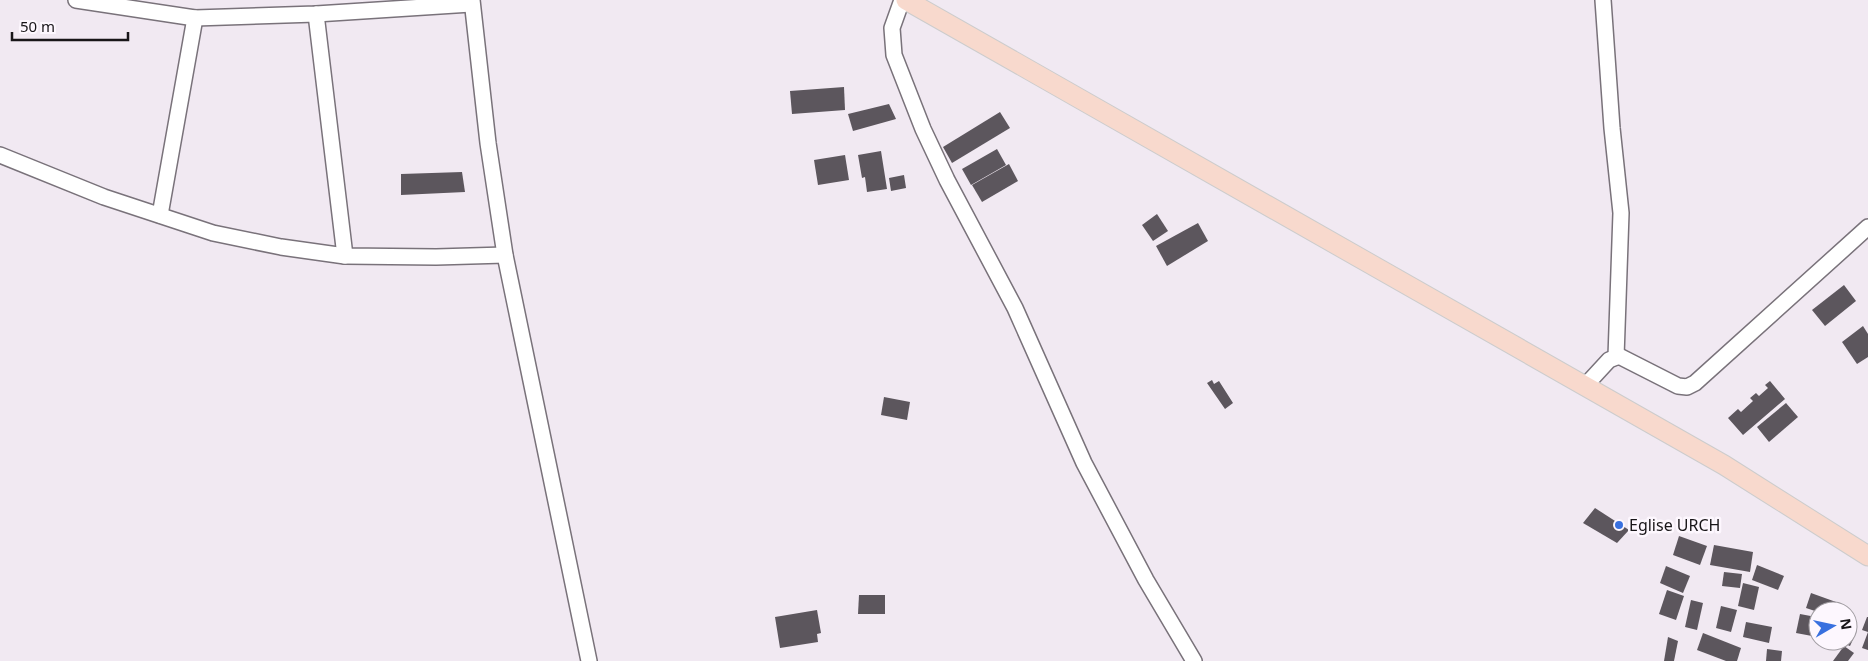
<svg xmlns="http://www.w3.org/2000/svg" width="1868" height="661" font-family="'Noto Sans',sans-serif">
	<rect width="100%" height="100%" fill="#f1e9f2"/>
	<g fill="#5c565d">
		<path d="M844 87 845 110 792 114 790 91Z"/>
		<path d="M889 104 896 119 853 131 848 114Z"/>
		<path d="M1000 112 1010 128 952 163 943 147Z"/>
		<path d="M997 149 1006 165 971 185 962 169Z"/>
		<path d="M881 151 887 189 867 192 865 177 862 178 858 155Z"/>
		<path d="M845 155 849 180 818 185 814 160Z"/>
		<path d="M1009 164 1018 181 982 202 972 185Z"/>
		<path d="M462 172 465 192 401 195V174Z"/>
		<path d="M904 175 906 188 891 191 889 178Z"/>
		<path d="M1157 214 1168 231 1153 241 1142 225Z"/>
		<path d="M1198 223 1208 241 1167 266 1156 246Z"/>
		<path d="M1844 285 1856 301 1825 326 1812 310Z"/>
		<path d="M1863 326 1868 334V357L1857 364 1842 342Z"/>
		<path d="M1212 380 1214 384 1219 381 1233 403 1225 409 1207 383Z"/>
		<path d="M1770 381 1785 399 1743 435 1728 418 1738 409 1741 412 1753 401 1750 398 1756 393 1759 396 1768 388 1765 385Z"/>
		<path d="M884 397 910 402 907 420 881 415Z"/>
		<path d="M1786 403 1798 417 1769 442 1757 427Z"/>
		<path d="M1595 508 1629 530 1617 543 1583 523Z"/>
		<path d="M1679 536 1707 546 1700 565 1673 555Z"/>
		<path d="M1714 545 1753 552 1750 572 1710 565Z"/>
		<path d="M1757 565 1784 576 1778 590 1752 580Z"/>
		<path d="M1666 566 1690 576 1683 593 1660 583Z"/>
		<path d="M1724 572 1742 574 1740 588 1722 586Z"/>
		<path d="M1743 583 1759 587 1754 610 1738 606Z"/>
		<path d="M1667 590 1684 596 1676 620 1659 614Z"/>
		<path d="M1811 593 1836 602 1832 611 1818 612 1806 608Z"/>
		<path d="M859 595H885V614H858Z"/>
		<path d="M1691 600 1703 603 1697 630 1685 627Z"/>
		<path d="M1838 602 1848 608 1847 611H1833Z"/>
		<path d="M1721 606 1737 610 1731 632 1716 628Z"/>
		<path d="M817 610 821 633 817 634 818 642 780 648 775 617Z"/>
		<path d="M1800 614 1816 617 1812 636 1796 633Z"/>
		<path d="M1867 617H1868V650L1862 648 1868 632 1862 630Z"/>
		<path d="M1746 622 1772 627 1769 643 1743 637Z"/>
		<path d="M1848 632 1855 635 1850 646 1838 641H1848Z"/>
		<path d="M1703 633 1741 648 1737 661H1726L1697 650Z"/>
		<path d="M1668 637 1678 641 1674 661H1664Z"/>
		<path d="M1844 646 1854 653 1848 661H1833Z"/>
		<path d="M1767 649 1782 651 1781 661H1766Z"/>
	</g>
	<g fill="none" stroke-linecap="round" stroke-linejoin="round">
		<g stroke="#79727a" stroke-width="18">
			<g id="minor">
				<path d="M76 0 195 18 316 14 471 4"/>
				<path d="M472 0 488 143 505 255 589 661"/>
				<path d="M902 0 892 28 894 55 923 129 947 180 1015 308 1084 463 1146 580 1194 661"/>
				<path d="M1603 0 1612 128 1621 213 1616 357"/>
				<path d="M316 14 345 256"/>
				<path d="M0 155 104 197 213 233 281 247 345 256 436 257 505 255"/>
				<path d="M160 215 195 18"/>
				<path d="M1585 386 1609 360 1619 356 1678 386 1687 387 1695 383 1868 227"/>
			</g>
		</g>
		<g stroke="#ccc" stroke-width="21">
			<path id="major" d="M906 0 1724 465 1868 556"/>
		</g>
		<use href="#minor" stroke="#fff" stroke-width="15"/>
		<use href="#major" stroke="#f8d9cd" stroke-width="19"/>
	</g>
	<circle fill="#3870df" stroke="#fdf7fe" stroke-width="2" cx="1619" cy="525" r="5"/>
	<g text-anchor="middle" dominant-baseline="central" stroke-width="5" stroke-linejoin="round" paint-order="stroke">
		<g font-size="16" fill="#181518" stroke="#fdf7fe" text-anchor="start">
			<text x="1629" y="525">Eglise URCH</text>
		</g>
	</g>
	<g transform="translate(1833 626) rotate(81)"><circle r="24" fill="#fdf7fe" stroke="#a19da2"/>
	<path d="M0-4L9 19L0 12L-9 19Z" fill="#3870df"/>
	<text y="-8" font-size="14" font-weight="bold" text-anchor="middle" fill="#181518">N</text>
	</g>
	<path d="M12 32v8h116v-8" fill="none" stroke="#181518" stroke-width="2.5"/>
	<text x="20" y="32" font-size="15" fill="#181518" stroke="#fdf7fe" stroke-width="4" paint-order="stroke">50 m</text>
</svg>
